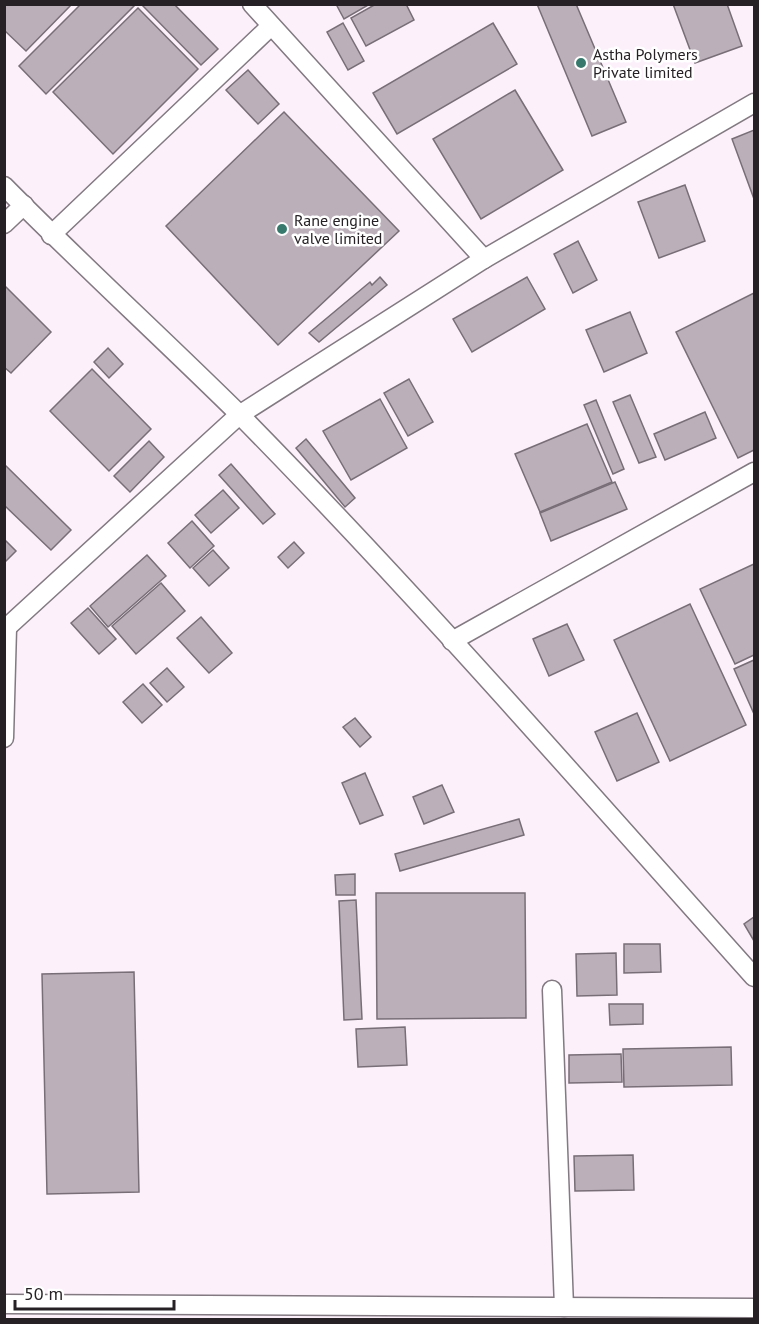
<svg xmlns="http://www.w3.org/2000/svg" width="759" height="1324" font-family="'PT Sans',sans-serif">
	<rect width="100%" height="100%" fill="#fcf1fb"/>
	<g fill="#bbb0ba" stroke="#786e77" stroke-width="1.5">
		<path d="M4 4H72L26 51 4 30Z"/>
		<path d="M81 4H136L46 94 19 66Z"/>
		<path d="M174 4 218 49 201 65 142 5Z"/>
		<path d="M336 4H370L344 19Z"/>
		<path d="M376 4H406L414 20 366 46 351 18Z"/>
		<path d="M537 4H576L626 122 592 136Z"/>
		<path d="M673 4H727L742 46 695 63Z"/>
		<path d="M138 8 198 69 113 154 53 92Z"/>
		<path d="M343 23 364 61 348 70 327 32Z"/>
		<path d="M493 23 517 64 397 134 373 93Z"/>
		<path d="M248 70 279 104 258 124 226 90Z"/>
		<path d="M515 90 563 170 481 219 433 139Z"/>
		<path d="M284 112 399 231 278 345 166 226Z"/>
		<path d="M754 130V199L732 139Z"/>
		<path d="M685 185 705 241 659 258 638 202Z"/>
		<path d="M578 241 597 280 573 293 554 254Z"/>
		<path d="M380 277 387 285 319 342 309 333 370 282 372 285Z"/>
		<path d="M527 277 545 309 472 352 453 319Z"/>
		<path d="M4 285 51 332 11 373 4 367Z"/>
		<path d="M754 293V450L738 458 676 332Z"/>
		<path d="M630 312 647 353 604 372 586 330Z"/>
		<path d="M108 348 123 364 109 378 94 362Z"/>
		<path d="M92 369 151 429 109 471 50 411Z"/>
		<path d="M409 379 433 422 408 436 384 393Z"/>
		<path d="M630 395 656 457 639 463 613 402Z"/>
		<path d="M380 399 407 448 351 480 323 431Z"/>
		<path d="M596 400 624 469 613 474 584 405Z"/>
		<path d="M705 412 716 438 665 460 654 434Z"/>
		<path d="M587 424 612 482 540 512 515 454Z"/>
		<path d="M306 439 355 498 345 507 296 448Z"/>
		<path d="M149 441 164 457 130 492 114 476Z"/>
		<path d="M4 464 71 530 51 550 4 505Z"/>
		<path d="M231 464 275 514 263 524 219 475Z"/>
		<path d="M615 482 627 509 551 541 540 513Z"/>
		<path d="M223 490 239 508 211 533 195 515Z"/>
		<path d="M192 521 214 546 190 568 168 543Z"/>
		<path d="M4 539 16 551 4 563Z"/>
		<path d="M294 542 304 553 288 568 278 557Z"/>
		<path d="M213 550 229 568 209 586 193 568Z"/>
		<path d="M147 555 166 576 108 627 90 606Z"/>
		<path d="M754 564V655L735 664 700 589Z"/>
		<path d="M161 583 185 611 136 654 112 626Z"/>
		<path d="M690 604 746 725 670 761 614 640Z"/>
		<path d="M88 608 116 639 99 654 71 623Z"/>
		<path d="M201 617 232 653 209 673 177 638Z"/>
		<path d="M567 624 584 660 549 676 533 639Z"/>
		<path d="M754 660V714L734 669Z"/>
		<path d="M167 668 184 687 167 702 150 683Z"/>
		<path d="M143 684 162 705 142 723 123 702Z"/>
		<path d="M637 713 659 762 617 781 595 732Z"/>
		<path d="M355 718 371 737 360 747 343 727Z"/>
		<path d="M365 773 383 815 360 824 342 783Z"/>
		<path d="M442 785 454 812 424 824 413 797Z"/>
		<path d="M519 819 524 835 400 871 395 854Z"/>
		<path d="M355 874V895H336L335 875Z"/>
		<path d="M376 893H525L526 1018 377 1019Z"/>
		<path d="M356 900 362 1019 344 1020 339 901Z"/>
		<path d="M754 917V941L744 924Z"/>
		<path d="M624 944H660L661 972 624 973Z"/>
		<path d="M616 953 617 995 577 996 576 954Z"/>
		<path d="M134 972 139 1192 47 1194 42 974Z"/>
		<path d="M609 1004H643V1024L610 1025Z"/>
		<path d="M405 1027 407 1065 358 1067 356 1029Z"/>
		<path d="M731 1047 732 1085 624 1087 623 1049Z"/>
		<path d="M621 1054 622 1082 569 1083V1055Z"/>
		<path d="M633 1155 634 1190 575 1191 574 1156Z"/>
	</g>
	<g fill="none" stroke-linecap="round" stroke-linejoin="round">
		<g stroke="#827981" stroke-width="21">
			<g id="street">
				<path d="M252 4 484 259"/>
				<path d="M4 186C81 264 162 338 240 415 418 596 585 788 754 977"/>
				<path d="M4 224 24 205"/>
				<path d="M51 235 271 26"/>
				<path d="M4 630 239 415 484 259 754 103"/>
				<path d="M452 641 754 472"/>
				<path d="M4 738 7 628"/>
				<path d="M552 990 564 1307"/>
				<path d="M4 1304 754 1308"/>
			</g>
		</g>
		<use href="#street" stroke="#fff" stroke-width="18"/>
	</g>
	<g fill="#377a6d" stroke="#fff" stroke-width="2">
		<circle cx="581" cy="63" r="6"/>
		<circle cx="282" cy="229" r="6"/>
	</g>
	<g text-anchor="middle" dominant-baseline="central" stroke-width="5" stroke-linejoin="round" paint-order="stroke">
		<g font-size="16" fill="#252124" stroke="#fff" text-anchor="start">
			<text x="593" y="54">Astha Polymers<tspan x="593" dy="18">Private limited</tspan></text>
			<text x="294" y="220">Rane engine<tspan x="294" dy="18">valve limited</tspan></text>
		</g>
	</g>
	<rect width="759" height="1324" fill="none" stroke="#252124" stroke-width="12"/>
	<path d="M15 1300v9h159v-9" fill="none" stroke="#252124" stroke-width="3"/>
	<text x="24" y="1300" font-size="18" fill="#252124" stroke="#ffffff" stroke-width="4.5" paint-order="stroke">50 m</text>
</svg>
